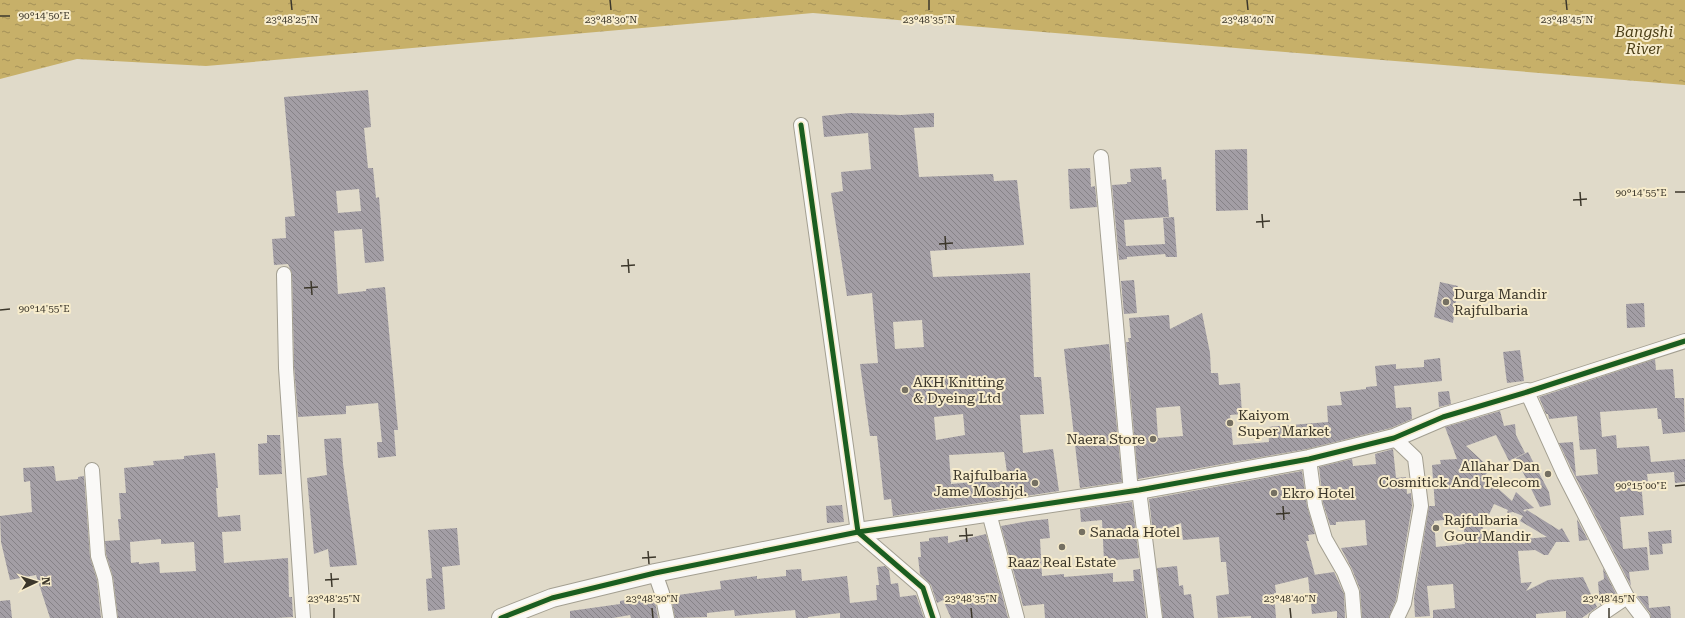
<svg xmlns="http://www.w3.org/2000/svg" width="1685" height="618" font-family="'Roboto Serif',serif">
	<defs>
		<pattern id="water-ripples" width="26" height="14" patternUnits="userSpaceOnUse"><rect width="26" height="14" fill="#c7b069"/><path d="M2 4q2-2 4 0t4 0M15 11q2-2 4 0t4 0" fill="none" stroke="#a39057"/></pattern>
		<pattern id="building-back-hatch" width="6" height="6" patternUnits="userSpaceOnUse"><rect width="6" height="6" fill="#a39ea5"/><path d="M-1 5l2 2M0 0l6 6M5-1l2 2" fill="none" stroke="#868287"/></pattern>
	</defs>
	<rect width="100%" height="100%" fill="#e0dac9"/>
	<path fill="url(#water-ripples)" d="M0 0H1685V85L813 13 206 66 77 59 0 79Z"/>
	<g fill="url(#building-back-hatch)" fill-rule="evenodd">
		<path d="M368 90 371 127 364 128 368 168H373L376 198 379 197 384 261 365 263 362 229 334 231 338 294 366 291V289L385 287 398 430H394L396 456 378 458 377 442H382L378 403 346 406V414L298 417 294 366 292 274 288 264 274 265 272 239 286 238 285 217 295 216 284 97ZM359 189 361 211 338 213 336 191Z"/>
		<path d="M850 113 901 115 934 113V127L914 128 919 177 993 174 994 181 1017 180 1024 245 930 251 933 277 1030 273 1034 377H1041L1044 414 1020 415 1023 453 1053 449 1059 491 893 516 891 499 884 500 877 436H870L860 364 878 363 872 293 847 296 831 193 843 191 841 172 871 169 868 133 824 137 822 116ZM922 320 924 347 895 349 893 322ZM963 414 965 435 936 440 934 417ZM1004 452 1008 479 951 484 949 455Z"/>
		<path d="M1247 149 1248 210 1216 211 1215 150Z"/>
		<path d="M1161 167 1162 180 1166 179 1169 217 1124 220 1126 246 1165 244 1163 218 1174 217 1177 257H1166L1165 254 1127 257V259L1119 260 1112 185 1127 184V182H1131L1130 169Z"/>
		<path d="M1090 168 1091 187 1095 186 1097 207 1070 209 1068 169Z"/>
		<path d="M1134 280 1137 313 1124 314 1121 281Z"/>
		<path d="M1440 282 1458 286 1453 323 1434 317Z"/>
		<path d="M1644 303 1645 327 1627 328 1626 304Z"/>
		<path d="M1202 313 1210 353 1211 373H1218L1219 385 1240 383 1242 414 1230 415 1233 445 1269 442 1268 427 1328 422 1327 406 1342 405 1340 392 1366 389V387L1377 386 1375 366 1396 364V369L1424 367V360L1440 358 1442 381 1394 386 1396 408 1411 407 1412 419 1391 428 1307 449 1138 479 1126 342H1129L1128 338H1131L1129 318 1169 315 1170 329ZM1180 406 1183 436 1158 438 1156 408Z"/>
		<path d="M1109 344 1122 482 1080 488 1064 349Z"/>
		<path d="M1520 350 1524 381 1507 383 1503 352Z"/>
		<path d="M1655 359 1656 370 1673 369 1675 398H1684L1685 432 1663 434 1661 419H1658L1657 408 1600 412 1602 437 1616 435 1617 448 1649 446 1651 462 1685 459V482L1675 483 1674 472 1647 474 1648 482H1641L1644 515 1620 517 1623 549 1647 547 1649 570 1629 572 1631 586 1572 470 1559 443 1573 442 1576 476 1598 474 1596 449 1580 450 1577 416 1549 419 1548 414H1546L1539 397Z"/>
		<path d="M1449 391 1451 404 1439 407 1438 392Z"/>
		<path d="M1500 411 1504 426 1515 424 1516 435 1525 453 1509 461 1496 435 1466 446 1491 469 1484 476 1512 501 1516 492 1534 508 1523 510 1525 512 1527 510 1559 530 1562 528 1570 542H1556L1548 555H1544L1535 550 1518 551 1521 583 1532 582 1526 591 1548 580 1583 577 1597 607 1582 618H1566V611L1536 614V618H1433V610L1455 608 1453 584 1427 586 1430 616 1415 617 1414 598 1429 506H1435L1432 465 1441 464 1440 460 1457 459 1445 427ZM1494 504 1508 510 1507 513 1513 512 1523 516 1520 521 1547 537 1500 541 1499 532 1480 534ZM1463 518 1465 544 1436 547 1434 521Z"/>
		<path d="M267 435H280L282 474 259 475 258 444 267 443Z"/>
		<path d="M341 438 343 464 357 565 330 567 328 549 314 554 307 478 327 475 324 439Z"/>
		<path d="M1393 449 1396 478 1406 477 1407 494 1411 493 1412 506 1396 600 1389 618H1362L1360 589 1352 569 1341 548 1367 545 1365 520 1336 522V525H1330L1323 503 1319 467 1352 459 1353 466 1376 464 1375 454Z"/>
		<path d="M1528 452 1549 492 1551 505 1540 507 1516 458Z"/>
		<path d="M215 453 218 488H216L218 517 240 515 241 531 222 532 224 563 288 558 289 597H292L293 617 276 618H118L113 577 106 554 105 541 120 540 118 519H121L119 493H126L124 468 154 465 153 461 184 459V456ZM161 539V544L194 542 196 571 160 573 159 562 139 564V562L131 563 130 542Z"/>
		<path d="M54 466 56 481 78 479V477L84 476 90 557 97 580 101 618H50L36 575 10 580 1 542 0 516 32 512 30 481 24 482 23 468Z"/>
		<path d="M1302 471 1307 506 1315 534 1308 535 1309 541H1306L1315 575H1313L1334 572 1344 594 1345 618H1337V611L1312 614 1308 577 1275 585 1276 593H1274L1276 618H1251V616L1218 618 1216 596 1229 594 1226 562H1221L1219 537 1183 540 1181 523 1153 534 1149 499Z"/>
		<path d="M1132 502 1139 558 1104 561 1102 520 1081 522 1080 509Z"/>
		<path d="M842 505 844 522 827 523 826 506Z"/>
		<path d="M1048 519 1050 538 1040 539 1042 576 1064 574V577L1113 573V582L1134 581 1133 570 1140 569 1146 618H1045L1044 604 1023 606 1001 526 1029 521Z"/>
		<path d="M1577 519 1588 540 1579 541Z"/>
		<path d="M457 528 460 565 442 567 445 609 428 611 426 579 432 578 428 530Z"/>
		<path d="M1671 530 1672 543 1662 544 1663 554 1650 555 1648 532Z"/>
		<path d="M986 534 1008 618H951L943 600 937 603 931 585 920 574 918 557H921L920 542 929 541V538L948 536V543Z"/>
		<path d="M885 566 889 570 891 584 898 583 900 597 916 595 924 618H840V613L808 617V618H796L795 610 735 616 734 610 707 613V617L675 618 671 596 721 589 720 581 757 576V579L786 576V570L801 569 802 581 847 576 850 603 877 600 876 585H879L877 567Z"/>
		<path d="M1177 566 1179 586 1183 585 1184 595 1191 594 1194 618H1163L1157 568Z"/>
		<path d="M1603 568 1616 594 1600 605 1598 582 1604 579Z"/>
		<path d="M654 595 658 618H631L630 615 613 618H570V611L620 604V601Z"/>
		<path d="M1637 596H1648L1649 608 1670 606 1671 618H1651L1650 613Z"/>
		<path d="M10 600 12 618H0V601Z"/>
	</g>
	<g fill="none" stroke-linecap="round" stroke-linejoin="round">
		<g stroke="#a39f91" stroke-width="16">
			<g id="minor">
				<path d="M801 125 858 532 923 588 933 618"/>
				<path d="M1101 157 1131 492"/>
				<path d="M284 274 286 368 303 618"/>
				<path d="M1394 438 1415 458 1421 506 1404 603 1397 618"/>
				<path d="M1309 459 1315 505 1325 539 1344 572 1352 592 1354 618"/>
				<path d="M92 470 98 556 105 578 110 618"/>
				<path d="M1139 490 1155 618"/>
				<path d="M989 513 1017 618"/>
				<path d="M655 573 662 593 667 618"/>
				<path d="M1596 618 1627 597"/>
				<path d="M1643 618 1627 597 1564 474 1527 392 1685 341"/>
			</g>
		</g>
		<g stroke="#a39f91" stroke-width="20">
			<path id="tertiary" d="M501 618 552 598 655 573 858 532 1139 490 1309 459 1394 438 1443 417 1527 392"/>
		</g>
		<use href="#minor" stroke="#faf9f7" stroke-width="14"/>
		<use href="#tertiary" stroke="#faf9f7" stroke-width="18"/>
		<g stroke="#f7eccc" stroke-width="8">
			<g id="cycleway">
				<path d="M801 125 858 532 923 588 933 618"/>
				<path d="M501 618 552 598 655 573 858 532 1139 490 1309 459 1394 438 1443 417 1527 392 1685 341"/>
			</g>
		</g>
		<use href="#cycleway" stroke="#1b5e20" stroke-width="5"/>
	</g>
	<path fill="none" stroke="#3c372b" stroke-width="1.5" d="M291 0 292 10M610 0 611 10M929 0V10M1247 0 1248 10M1566 0 1567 10M0 16H10M1580 192 1581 206M1675 192H1685M1573 200 1587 199M1262 214 1263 228M1256 222 1270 221M945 236 946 250M939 244 953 243M628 259 629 273M621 266 635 265M311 281 312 295M304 288 318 287M0 310 10 309M1675 486 1685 485M1283 506 1284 520M1276 514 1290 513M966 528 967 542M959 536 973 535M648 551 649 564M642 558 656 557M331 573 332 587M325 580 339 579M334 608V618M652 608 653 618M971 608 972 618M1290 608 1291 618M1609 608V618"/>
	<g fill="#757062" stroke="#f7eccc" stroke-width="1.5">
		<circle cx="1446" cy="302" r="4"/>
		<circle cx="905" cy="390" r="4"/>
		<circle cx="1230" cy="423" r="4"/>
		<circle cx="1153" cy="439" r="4"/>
		<circle cx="1548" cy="474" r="4"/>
		<circle cx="1035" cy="483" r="4"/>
		<circle cx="1274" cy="493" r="4"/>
		<circle cx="1436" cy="528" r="4"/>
		<circle cx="1082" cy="532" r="4"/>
		<circle cx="1062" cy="547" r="4"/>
	</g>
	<g text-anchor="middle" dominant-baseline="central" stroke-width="4" stroke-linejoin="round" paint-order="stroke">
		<g font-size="14" fill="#3c372b" stroke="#f7eccc" text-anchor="start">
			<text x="1454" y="294">Durga Mandir<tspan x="1454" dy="16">Rajfulbaria</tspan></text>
			<text x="913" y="382">AKH Knitting<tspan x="913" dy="16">&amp; Dyeing Ltd</tspan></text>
			<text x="1238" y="415">Kaiyom<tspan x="1238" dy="16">Super Market</tspan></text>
			<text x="1145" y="439" text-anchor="end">Naera Store</text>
			<text x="1540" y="466" text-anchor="end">Allahar Dan<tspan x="1540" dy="16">Cosmitick And Telecom</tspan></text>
			<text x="1027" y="475" text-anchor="end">Rajfulbaria<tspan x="1027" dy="16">Jame Moshjd.</tspan></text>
			<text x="1282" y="493">Ekro Hotel</text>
			<text x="1444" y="520">Rajfulbaria<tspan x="1444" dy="16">Gour Mandir</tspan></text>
			<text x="1090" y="532">Sanada Hotel</text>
			<text x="1062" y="562" text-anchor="middle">Raaz Real Estate</text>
		</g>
		<g font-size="15" font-style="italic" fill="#4c3f18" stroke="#f7eccc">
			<text x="1644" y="32">Bangshi<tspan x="1644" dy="17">River</tspan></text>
		</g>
	</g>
	<g font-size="10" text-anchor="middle" fill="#3c372b" stroke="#f7eccc" stroke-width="4" stroke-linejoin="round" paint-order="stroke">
		<text x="44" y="19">90°14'50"E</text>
		<text x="292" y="23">23°48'25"N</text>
		<text x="611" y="23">23°48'30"N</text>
		<text x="929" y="23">23°48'35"N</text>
		<text x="1248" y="23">23°48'40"N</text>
		<text x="1567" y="23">23°48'45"N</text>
		<text x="1641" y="196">90°14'55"E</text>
		<text x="44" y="312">90°14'55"E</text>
		<text x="1641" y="489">90°15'00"E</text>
		<text x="334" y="602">23°48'25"N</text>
		<text x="652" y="602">23°48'30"N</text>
		<text x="971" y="602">23°48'35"N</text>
		<text x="1290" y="602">23°48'40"N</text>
		<text x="1609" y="602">23°48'45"N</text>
	</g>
	<g transform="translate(36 582) rotate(86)" stroke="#f7eccc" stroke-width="3" paint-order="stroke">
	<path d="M0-3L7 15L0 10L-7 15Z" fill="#3c372b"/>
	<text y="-6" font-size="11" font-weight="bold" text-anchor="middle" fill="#3c372b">N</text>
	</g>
</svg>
